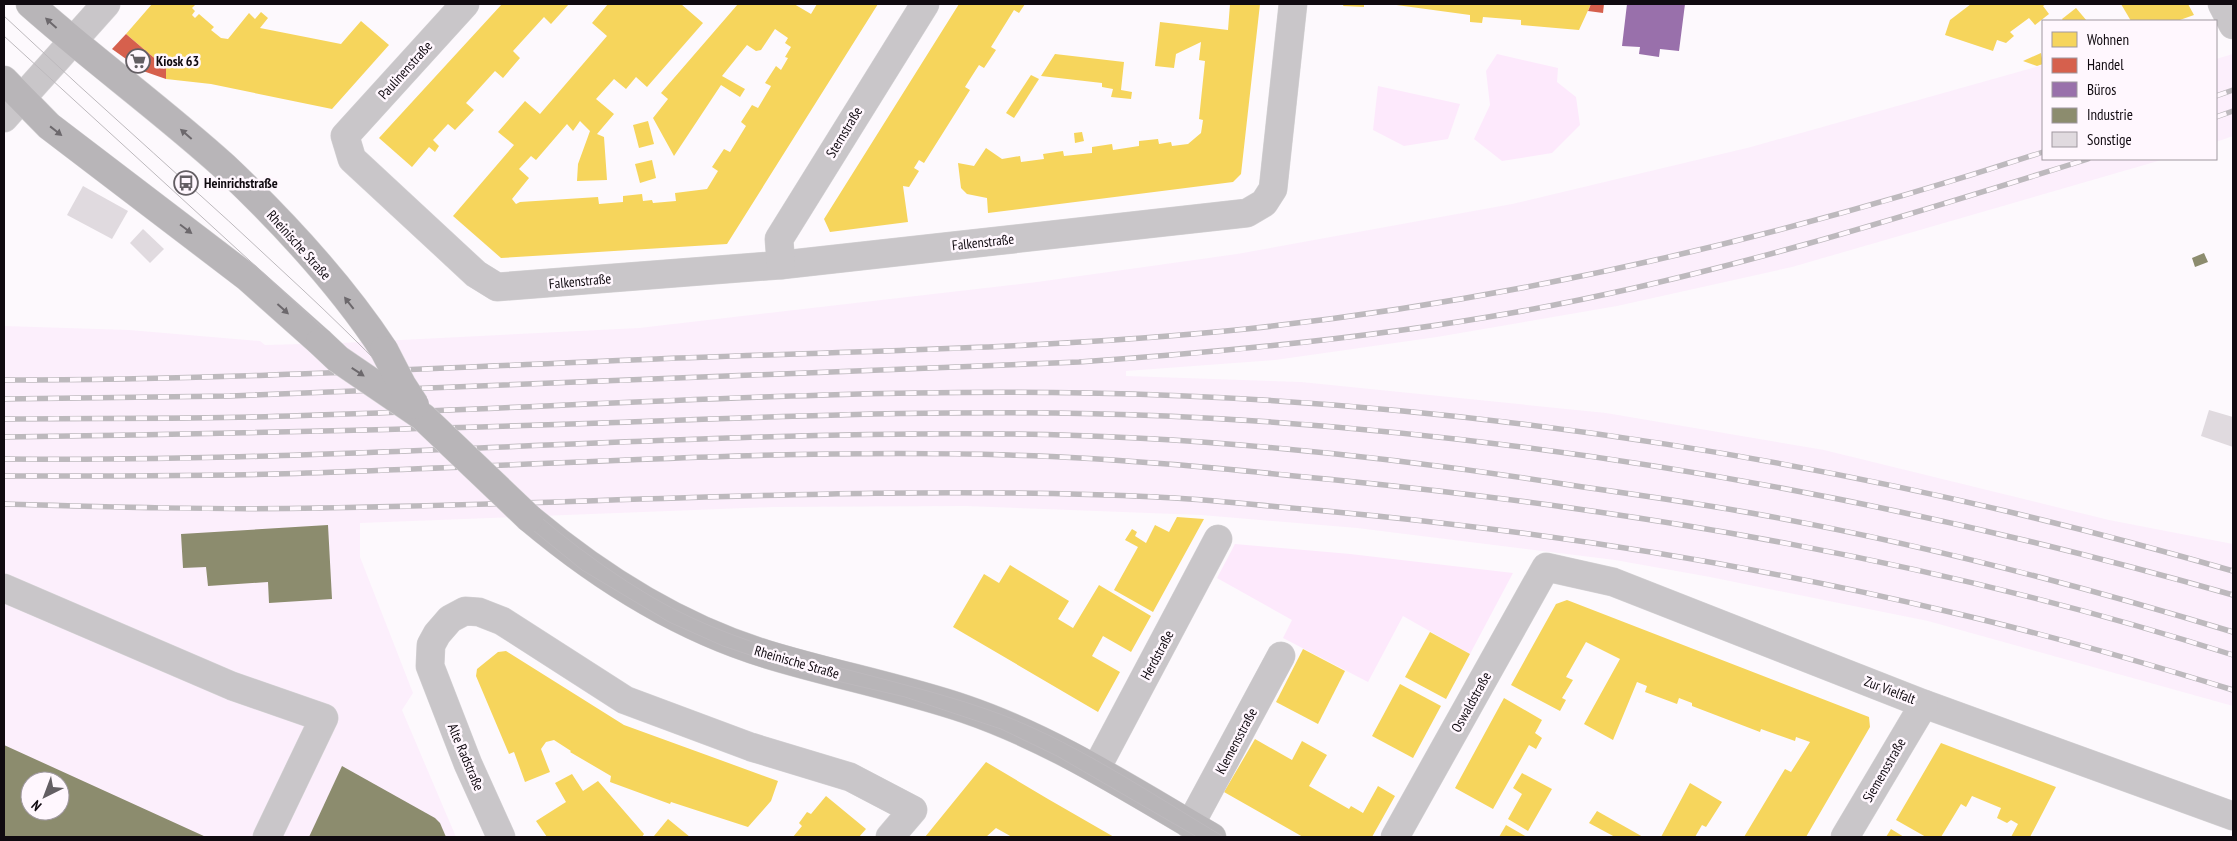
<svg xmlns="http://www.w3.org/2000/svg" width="2237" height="841" font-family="'PT Sans Narrow',sans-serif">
	<rect width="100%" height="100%" fill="#fdf9fd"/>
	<g fill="#fceffc" fill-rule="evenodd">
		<path d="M2233 54V136L2216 142V59Z"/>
		<path d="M2043 65V159H2165L1792 267 1617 306 1437 337 1275 360 1126 371V376L1301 382 1606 413 1824 450 2109 520 2233 544V706L1928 621 1710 577 1615 560 1357 528 1201 515 966 506 772 507 360 523V557L413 693 402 710 456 837H4V326L129 330 260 341 265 345 341 343 639 328 1037 282 1237 254 1512 204 1751 147ZM30 781H60V811H30Z"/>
	</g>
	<g fill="#fde9fc">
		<path d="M1497 54 1558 68 1557 82 1576 97 1580 125 1552 153 1502 161 1474 139 1490 105 1486 71Z"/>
		<path d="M1378 86 1460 104 1448 139 1404 146 1373 130Z"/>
		<path d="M1235 544 1350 554 1513 573 1470 654 1403 616 1368 682 1283 638 1292 620 1217 578Z"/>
	</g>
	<g fill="#f6d55c">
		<path d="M152 4H196L192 8 195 11 192 15 195 18 199 14 214 27 211 30 221 38 228 39 249 13 255 19 261 12 268 18 260 28 341 44 361 21 389 45 332 109 211 84 166 79V68L126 34Z"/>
		<path d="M502 4H569L551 24 544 17 513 51 520 58 503 78 495 71 466 103 474 110 455 130 448 124 433 140 439 146 435 152 429 147 412 167 379 138Z"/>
		<path d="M608 4H681L703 23 647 87 636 77 626 89 614 79 596 99 614 114 597 134 604 137 607 180 577 181 578 164 590 131 580 121 573 131 567 124 536 160 531 156 519 169 529 178 512 199 516 204 520 202 598 197 599 204 623 202V196L642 194 643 201 652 200 653 203 676 201 675 193 707 189 718 171 712 167 724 149 730 152 746 126 741 122 752 105 758 108 770 88 771 86 765 83 776 66 781 70 788 58 785 57 791 47 785 43 788 38 775 29 761 50 756 51 747 45 722 76 745 89 740 97 721 85 674 156 653 118 668 99 661 93 738 4H794L811 14 817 4H878L727 244 501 258 453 216 514 145 498 132 525 101 540 114 607 36 592 23Z"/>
		<path d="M959 4H1025L1019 13 1014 10 991 47 996 50 984 68 979 65 970 79 965 87 970 90 924 163 919 160 914 168 919 171 909 187 903 186 908 222 830 232 824 219Z"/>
		<path d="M1230 4H1260L1241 174 1233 182 988 213 987 198 967 194 961 188 958 163 974 166 986 148 1002 159 1020 156 1021 162 1044 159 1043 154 1063 151 1064 156 1092 153V147L1112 144 1113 150 1139 146V141L1158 139 1159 144 1171 142 1172 146 1188 144 1201 133 1203 120 1199 119 1205 61 1199 60 1201 42 1176 54 1174 68 1155 66 1160 22 1228 30Z"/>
		<path d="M1344 4H1364V7L1343 6Z"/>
		<path d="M1389 4H1591L1579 30 1521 25V20L1483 17 1482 23 1470 22V15Z"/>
		<path d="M1971 4H2046L2043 6 2049 14 2035 25 2029 18 2010 32 2014 36 2006 43 1997 40 1993 51 1945 35 1950 20Z"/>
		<path d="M2121 4H2188L2194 15 2177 21H2131Z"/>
		<path d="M2076 8 2087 21H2063L2062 19Z"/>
		<path d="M2041 53 2043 64 2037 66 2023 61Z"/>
		<path d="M1055 54 1124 62 1121 90 1132 92 1131 99 1111 97 1113 89 1102 87V83L1041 76Z"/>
		<path d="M1031 75 1039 79 1014 118 1006 113Z"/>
		<path d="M648 121 654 144 639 148 633 125Z"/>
		<path d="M1082 132 1084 141 1075 143 1074 133Z"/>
		<path d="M652 160 656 178 640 183 635 164Z"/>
		<path d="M1177 517 1204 519 1153 612 1114 590 1138 547 1125 540 1132 529 1137 532 1135 536 1146 543 1155 525 1169 532Z"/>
		<path d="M1010 565 1069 601 1058 619 1073 628 1099 585 1151 616 1131 652 1103 636 1092 656 1120 672 1098 712 953 627 984 574 999 583Z"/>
		<path d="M1567 600 1869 717 1870 727 1806 837H1744L1785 769 1791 772 1810 742 1796 737 1795 741 1761 729 1760 732 1692 706V703L1679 698 1677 704 1645 692 1647 686 1637 682 1613 740 1584 724 1620 659 1586 642 1566 677 1573 680 1562 698 1566 700 1560 711 1511 685 1556 604Z"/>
		<path d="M1430 632 1470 654 1446 699 1405 677Z"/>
		<path d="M1303 649 1345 671 1318 724 1276 702Z"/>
		<path d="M506 651 624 725 778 781 771 801 748 827 671 802 670 804 610 782 611 776 570 752 571 751 554 740 546 742 541 749 550 772 525 782 514 752 509 754 476 676 477 669 498 652Z"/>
		<path d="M1400 684 1441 706 1413 758 1372 736Z"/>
		<path d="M1504 698 1542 720 1535 733 1542 738 1536 749 1529 745 1493 809 1455 788Z"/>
		<path d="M1255 739 1292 760 1302 741 1327 755 1309 786 1349 809 1351 806 1363 813 1378 786 1395 796 1372 837H1303L1224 792Z"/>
		<path d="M1941 743 2056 787 2030 837H2011L2018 824 2011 820 2007 823 1997 818 2001 808 1972 796 1966 807 1961 804 1941 837H1926L1896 820Z"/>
		<path d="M986 762 1048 799 1114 837H1012L996 828 986 837H925Z"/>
		<path d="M1522 773 1552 789 1528 831 1508 819 1522 794 1513 788Z"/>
		<path d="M572 774 583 791 598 781 644 834 642 837H547L536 821 566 802 555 783Z"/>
		<path d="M1690 783 1722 802 1706 827 1702 825 1695 837H1661Z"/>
		<path d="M826 796 866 829 859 837H793L802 826 799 823 807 812 811 814Z"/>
		<path d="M1597 811 1629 829 1643 837H1615L1589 823Z"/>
		<path d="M668 819 690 837H656L654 836Z"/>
		<path d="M1506 825 1527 837H1499Z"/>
		<path d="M1891 829 1904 837H1886Z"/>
	</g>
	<g fill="#d6604d">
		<path d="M1591 4H1604L1603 13 1588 11Z"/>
		<path d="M126 34 166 68V79L143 71 112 49Z"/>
	</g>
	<path fill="#9970ab" d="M1627 4H1685L1679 51 1660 49 1659 57 1639 54 1640 47 1622 46Z"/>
	<g fill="#8c8c6e" fill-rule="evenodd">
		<path d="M2204 253 2208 262 2195 267 2192 258Z"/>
		<path d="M328 525 332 599 269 603 268 582 208 586 206 567 183 568 181 534Z"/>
		<path d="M4 745 206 837H4ZM30 781H60V811H30Z"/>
		<path d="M342 766 435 818 440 823 446 837H309Z"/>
	</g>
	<g fill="#e0dadf">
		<path d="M83 186 128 211 112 239 67 215Z"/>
		<path d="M143 229 164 249 150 263 130 243Z"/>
		<path d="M2209 410 2233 417V447L2201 436Z"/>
	</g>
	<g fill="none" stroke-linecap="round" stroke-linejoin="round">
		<g stroke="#d6d4d6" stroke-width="29">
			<g id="minor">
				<path d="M465 4 345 136 352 159 476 274 497 287 781 265 1247 213 1264 203 1273 189 1293 4"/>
				<path d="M2222 4 2233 25"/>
				<path d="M4 118 106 4"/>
				<path d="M781 265 779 239 925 4"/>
				<path d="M4 588 232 686 324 718 267 837"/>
				<path d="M1096 769 1218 539"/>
				<path d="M1190 825 1281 656"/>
				<path d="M501 837 468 764 430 666 431 645 437 634 450 619 465 611 479 612 502 621 625 700 751 747 850 777 913 810 890 837"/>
				<path d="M1395 837 1546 567 1613 582 1924 704 2233 816"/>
				<path d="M1845 837 1924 704"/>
			</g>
		</g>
		<g stroke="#d6d4d6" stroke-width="29">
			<g id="major">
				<path d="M30 4C93 60 162 110 225 167 283 222 340 283 384 350"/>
				<path d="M4 80 49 126 247 277 320 342"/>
				<path d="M529 518C598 576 678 627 766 654 831 674 900 687 965 709 1053 739 1131 790 1212 837"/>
			</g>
		</g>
		<use href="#minor" stroke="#c9c6c9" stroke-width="28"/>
		<use href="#major" stroke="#b8b5b8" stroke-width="28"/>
		<g stroke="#bdb9bd" stroke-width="1">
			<path d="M4 16C102 109 205 197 303 290 416 395 518 518 652 597 754 657 876 671 986 709 1068 737 1150 793 1224 837"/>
			<path d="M4 36 308 314 518 518 582 570 669 622 723 646 803 673 905 697 1001 729 1057 756 1197 837"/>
		</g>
		<g stroke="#bdb9bd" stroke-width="5.5">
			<g id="rail">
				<path d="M2216 96 2233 90"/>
				<path d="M2216 117 2233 111"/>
				<path d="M4 380C221 380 439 368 656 359 853 351 1050 349 1246 329 1517 300 1784 237 2043 152"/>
				<path d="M4 399 230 396 1079 362C1225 352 1372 338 1517 312 1711 277 1900 218 2088 159"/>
				<path d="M4 419C87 418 169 419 252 417 531 410 808 388 1087 393 1474 400 1862 463 2233 571"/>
				<path d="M4 437C203 434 403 430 602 423 790 416 978 408 1166 416 1527 432 1886 496 2233 595"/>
				<path d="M4 459C339 463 674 431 1009 434 1201 436 1394 457 1583 487 1639 495 1695 503 1751 513 1914 542 2075 584 2233 632"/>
				<path d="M4 476C94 476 185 476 275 474 520 467 765 448 1009 455 1119 458 1227 469 1336 480 1640 510 1942 562 2233 655"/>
				<path d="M4 504C109 507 215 510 320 508 599 504 878 484 1156 497 1205 499 1254 505 1303 509 1521 528 1737 561 1950 612 2045 634 2139 661 2233 690"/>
			</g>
		</g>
		<use href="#rail" stroke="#fff7fe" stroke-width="4" stroke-dasharray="11" stroke-linecap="butt"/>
		<g stroke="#d6d4d6" stroke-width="29" stroke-linecap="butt">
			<g id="major-bridge">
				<path d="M320 342 338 359 423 417 529 518"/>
				<path d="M384 350 402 385 415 405"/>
			</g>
		</g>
		<use href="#major-bridge" stroke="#b8b5b8" stroke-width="28"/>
	</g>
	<defs><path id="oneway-solid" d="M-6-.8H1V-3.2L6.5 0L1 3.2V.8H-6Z" transform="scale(1.25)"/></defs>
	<g fill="#6c686c">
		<use href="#oneway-solid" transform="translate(51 23) rotate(-138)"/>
		<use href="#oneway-solid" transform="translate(56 131) rotate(38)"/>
		<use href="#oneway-solid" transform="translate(186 134) rotate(-139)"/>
		<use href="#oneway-solid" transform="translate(186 229) rotate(37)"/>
		<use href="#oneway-solid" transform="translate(349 303) rotate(-128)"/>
		<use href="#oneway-solid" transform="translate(283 309) rotate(42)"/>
		<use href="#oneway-solid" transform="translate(358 372) rotate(33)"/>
	</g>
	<defs>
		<g id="supermarket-ring" transform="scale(1.25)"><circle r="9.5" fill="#fff7fe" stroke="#635e63" stroke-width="1.5"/><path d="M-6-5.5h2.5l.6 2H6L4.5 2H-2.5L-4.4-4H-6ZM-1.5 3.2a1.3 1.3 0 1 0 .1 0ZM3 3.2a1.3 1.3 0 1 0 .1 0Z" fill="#635e63"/></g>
		<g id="bus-ring" transform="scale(1.25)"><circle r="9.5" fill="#fff7fe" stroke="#635e63" stroke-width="1.5"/><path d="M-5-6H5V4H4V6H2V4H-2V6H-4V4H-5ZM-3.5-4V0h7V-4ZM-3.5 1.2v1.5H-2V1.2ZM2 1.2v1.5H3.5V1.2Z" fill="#635e63"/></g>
	</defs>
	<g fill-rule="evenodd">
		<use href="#supermarket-ring" x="138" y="61"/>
		<use href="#bus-ring" x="186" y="183"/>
	</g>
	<g text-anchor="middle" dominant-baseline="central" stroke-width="5" stroke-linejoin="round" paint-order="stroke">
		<g font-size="14" font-weight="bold" fill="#100a10" stroke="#fff7fe" text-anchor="start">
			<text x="156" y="61">Kiosk 63</text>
			<text x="204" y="183">Heinrichstraße</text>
		</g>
		<g font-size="14" fill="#100a10" stroke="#fff7fe">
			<text transform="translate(405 70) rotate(-48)">Paulinenstraße</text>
			<text transform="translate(844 132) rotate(-59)">Sternstraße</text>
			<text transform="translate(983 242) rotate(-6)">Falkenstraße</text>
			<text transform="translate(299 245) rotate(48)">Rheinische Straße</text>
			<text transform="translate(580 281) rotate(-5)">Falkenstraße</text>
			<text transform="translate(1157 655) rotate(-62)">Herdstraße</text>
			<text transform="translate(797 662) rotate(16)">Rheinische Straße</text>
			<text transform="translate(1890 690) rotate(21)">Zur Vielfalt</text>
			<text transform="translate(1471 702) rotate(-61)">Oswaldstraße</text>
			<text transform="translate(1236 741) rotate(-62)">Klemensstraße</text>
			<text transform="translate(466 757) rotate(67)">Alte Radstraße</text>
			<text transform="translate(1884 770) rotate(-60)">Siemensstraße</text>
		</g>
	</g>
	<rect width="2237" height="841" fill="none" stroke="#100a10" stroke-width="10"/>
	<rect x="2042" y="20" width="175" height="140" fill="#fff7fe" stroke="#9f989f"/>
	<rect x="2052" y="32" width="25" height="15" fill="#f6d55c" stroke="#9f989f"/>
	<text x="2087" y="45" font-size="15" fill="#100a10">Wohnen</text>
	<rect x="2052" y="58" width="25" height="15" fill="#d6604d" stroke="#9f989f"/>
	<text x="2087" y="70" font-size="15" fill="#100a10">Handel</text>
	<rect x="2052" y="82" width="25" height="15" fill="#9970ab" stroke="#9f989f"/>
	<text x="2087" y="95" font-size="15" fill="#100a10">Büros</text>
	<rect x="2052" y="108" width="25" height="15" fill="#8c8c6e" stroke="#9f989f"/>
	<text x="2087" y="120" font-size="15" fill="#100a10">Industrie</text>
	<rect x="2052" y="132" width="25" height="15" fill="#e0dadf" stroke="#9f989f"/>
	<text x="2087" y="145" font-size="15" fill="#100a10">Sonstige</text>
	<g transform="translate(45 796) rotate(222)"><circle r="24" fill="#fff7fe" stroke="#9f989f"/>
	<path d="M0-4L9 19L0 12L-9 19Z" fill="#635e63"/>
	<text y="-8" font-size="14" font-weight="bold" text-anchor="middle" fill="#100a10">N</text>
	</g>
</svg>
